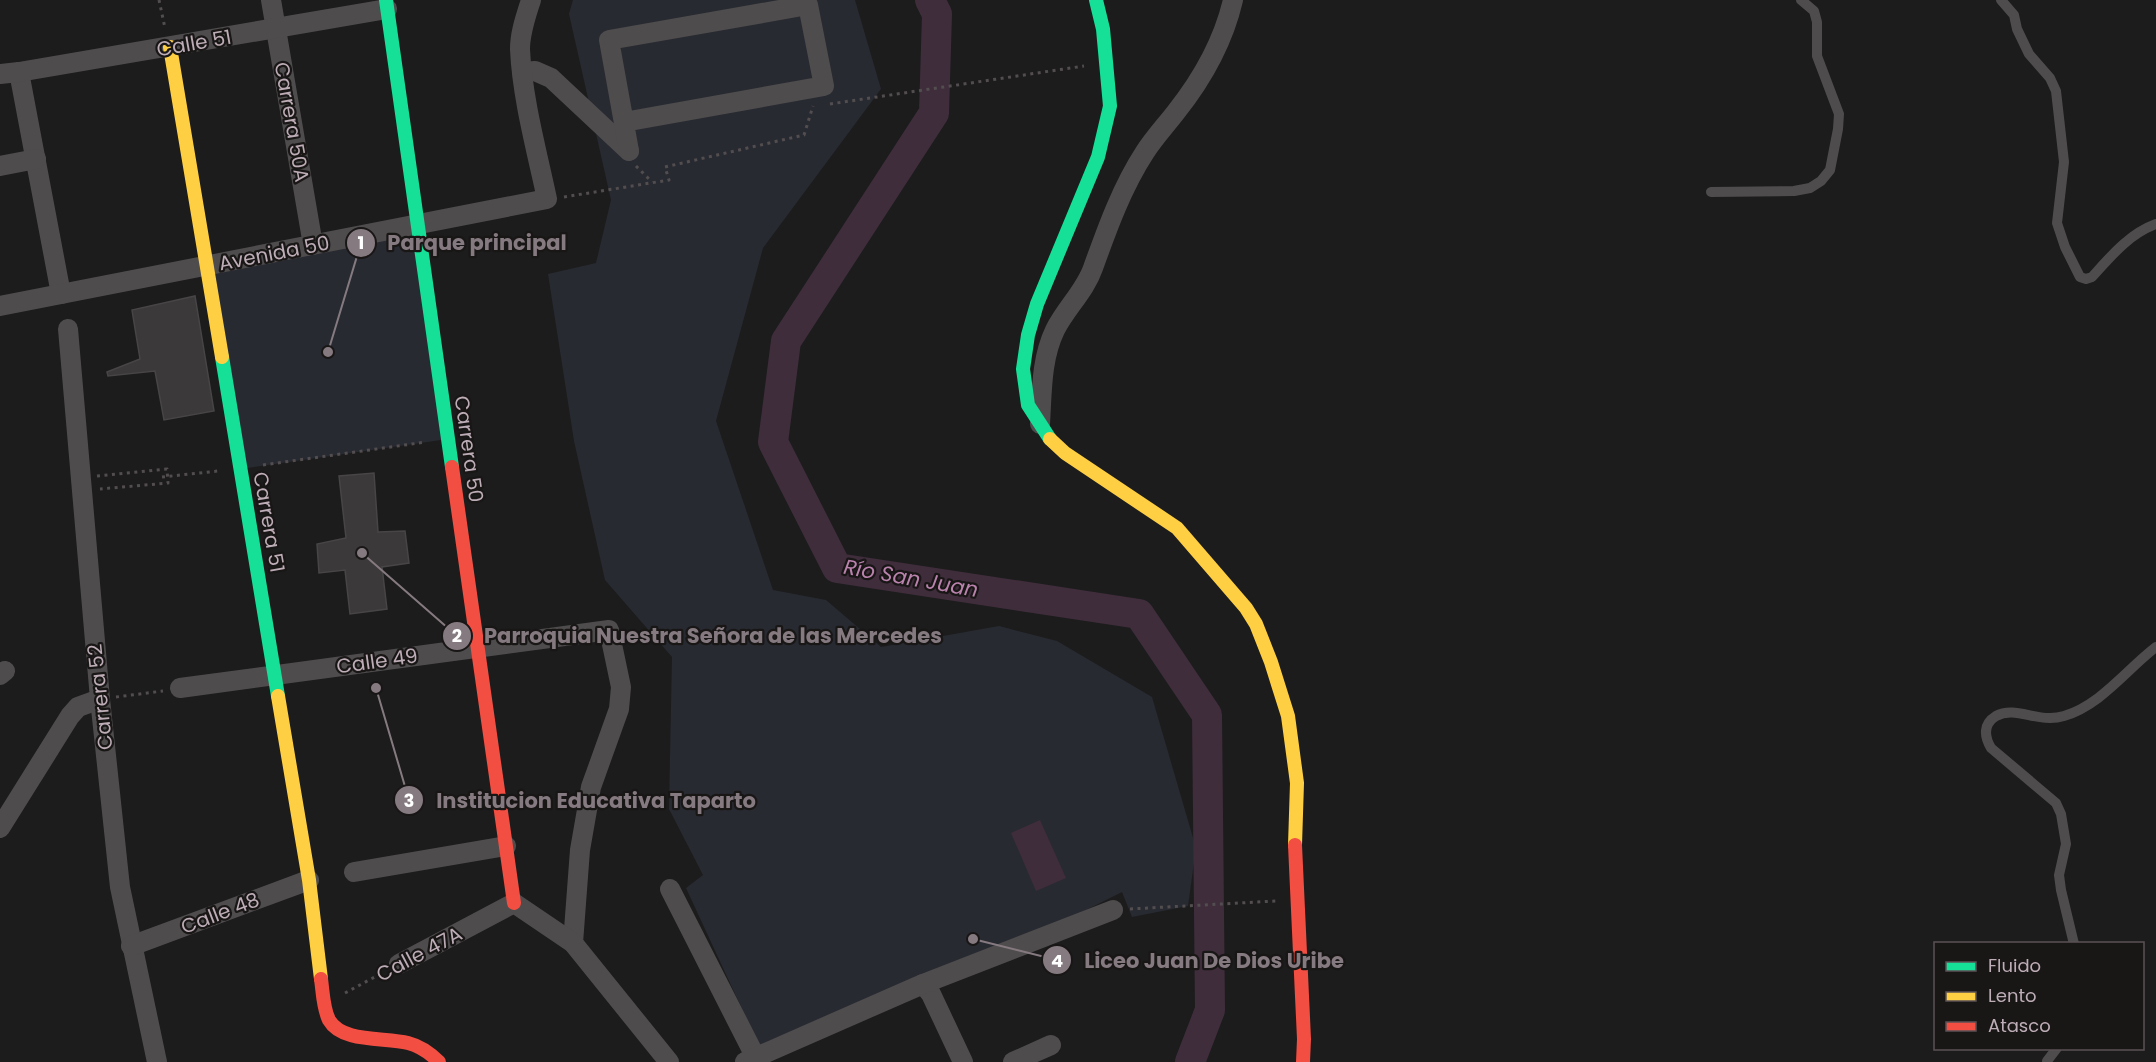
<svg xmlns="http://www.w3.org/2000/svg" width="2156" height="1062" font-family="Poppins,sans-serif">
	<rect width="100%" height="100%" fill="#1c1c1c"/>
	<g fill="#282a32">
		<path d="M573 0H855L881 89 763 248 716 421 773 590 826 600 881 647 999 626 1057 641 1152 697 1196 848 1188 906 1132 917 1122 892 1058 924 760 1048 686 888 703 875 669 809 672 657 605 580 574 441 548 274 596 263 611 200 569 14Z"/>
		<path d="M418 224 448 439 240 469 206 266Z"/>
	</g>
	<path fill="#3f2d3c" d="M1040 820 1066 878 1036 891 1011 833Z"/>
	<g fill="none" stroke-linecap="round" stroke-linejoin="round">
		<path stroke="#3f2d3c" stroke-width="30" d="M930 0 937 14 934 113 786 341 773 442 837 568 1139 614 1207 715 1210 1010 1190 1062"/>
	</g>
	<g fill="#3b393a" stroke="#484547" stroke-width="1.5">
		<path d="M195 296 214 411 164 420 155 371 108 376 107 372 140 359 132 310Z"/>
		<path d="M374 473 378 532 405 531 409 563 382 567 387 609 350 614 345 570 319 573 317 544 346 538 339 476Z"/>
	</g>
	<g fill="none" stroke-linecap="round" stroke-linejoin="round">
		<g stroke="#524d4f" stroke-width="3" stroke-dasharray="3 4.5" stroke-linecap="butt">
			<path d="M159 0 165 28"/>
			<path d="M830 104 1084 66"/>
			<path d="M636 166 652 182"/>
			<path d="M564 197 669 180 665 167 804 135 813 106"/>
			<path d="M263 465 426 442"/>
			<path d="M97 476 167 469 168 483 100 489"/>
			<path d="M162 477 218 471"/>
			<path d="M116 697 163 691"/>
			<path d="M1130 909 1276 901"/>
			<path d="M345 993 384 972"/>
		</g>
		<g stroke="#4f4c4d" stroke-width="10">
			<path d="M2001 0 2014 15 2017 29 2029 54 2050 78 2056 91 2064 162 2057 223 2065 247 2080 277 2086 279 2092 277C2111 256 2129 234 2156 224"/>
			<path d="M1711 192 1794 191 1810 188 1821 181 1830 170 1838 129 1839 114 1817 56V22L1814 11 1801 0"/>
			<path d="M2074 944 2061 890 2059 875 2066 844 2061 814 2056 803 1991 748C1984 736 1983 724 1996 716 2016 705 2038 724 2064 716 2101 705 2126 670 2156 647"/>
			<path d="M2047 1061 2057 1048"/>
		</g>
		<g stroke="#4f4c4d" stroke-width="20">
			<path d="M271 0 313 245"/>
			<path d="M19 72 61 294"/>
			<path d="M523 72 535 71 551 78 629 151"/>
			<path d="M0 74 19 72 387 9"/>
			<path d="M624 122 824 86 808 5 609 40 629 151"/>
			<path d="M0 166 36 159"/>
			<path d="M0 306 547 199C537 152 522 97 520 49 520 32 526 16 531 0"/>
			<path d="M68 329 100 699 120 887 157 1062"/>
			<path d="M1040 424C1042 392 1041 359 1055 330 1066 308 1085 291 1093 268 1107 229 1122 187 1145 152 1154 138 1166 125 1176 112 1203 78 1223 43 1233 0"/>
			<path d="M0 675 5 671"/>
			<path d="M180 688 609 630 621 687 619 709 591 787 580 850 573 943"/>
			<path d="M0 828 70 716 78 707 100 699"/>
			<path d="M354 872 506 846"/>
			<path d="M670 889 758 1062"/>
			<path d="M131 946 309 880"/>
			<path d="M399 964 514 903 573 943 669 1062"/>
			<path d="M923 984 931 994 963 1062"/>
			<path d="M745 1062 923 984 1113 910"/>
			<path d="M1013 1062 1051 1045"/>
		</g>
		<g stroke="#16e098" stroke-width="14">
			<path d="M386 0 452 467"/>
			<path d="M222 357 278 696"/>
			<path d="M1050 439 1028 405 1023 369 1028 335 1037 304 1098 157 1110 106 1103 29 1096 0"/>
		</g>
		<g stroke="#ffcf43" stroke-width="14">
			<path d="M170 47 222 357"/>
			<path d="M1050 439 1065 453 1177 528 1246 608 1256 624 1271 662 1288 716 1297 783 1295 845"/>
			<path d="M278 696 309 880 321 979"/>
		</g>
		<g stroke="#f24e42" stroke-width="14">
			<path d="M452 467 514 903"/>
			<path d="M1295 845 1304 1039 1303 1062"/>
			<path d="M321 979C323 993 323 1008 329 1020 342 1043 385 1037 408 1043 420 1046 430 1053 439 1062"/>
		</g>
	</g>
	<g text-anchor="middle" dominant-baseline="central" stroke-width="4.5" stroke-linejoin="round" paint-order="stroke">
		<g font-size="20" fill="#bdadb6" stroke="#191616">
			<text transform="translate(194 43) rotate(-10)">Calle 51</text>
			<text transform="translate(292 122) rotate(80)">Carrera 50A</text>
			<text transform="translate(274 253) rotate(-11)">Avenida 50</text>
			<text transform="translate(469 449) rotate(82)">Carrera 50</text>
			<text transform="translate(269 522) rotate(80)">Carrera 51</text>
			<text transform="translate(377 661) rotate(-8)">Calle 49</text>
			<text transform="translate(100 697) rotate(-96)">Carrera 52</text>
			<text transform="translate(220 913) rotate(-21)">Calle 48</text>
			<text transform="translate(419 954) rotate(-28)">Calle 47A</text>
		</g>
		<g font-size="21" font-style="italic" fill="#ba83ad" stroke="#191616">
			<text transform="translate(911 578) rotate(10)">Río San Juan</text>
		</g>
	</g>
	<path fill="none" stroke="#857a80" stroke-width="2" d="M328 352L361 243M362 553L457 636M376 688L409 800M973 939L1057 960"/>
	<g fill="#857a80" stroke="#191616" stroke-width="2">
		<circle cx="328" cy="352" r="6"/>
		<circle cx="362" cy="553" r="6"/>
		<circle cx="376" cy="688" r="6"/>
		<circle cx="973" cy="939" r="6"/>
		<circle cx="361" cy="243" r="15"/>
		<circle cx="457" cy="636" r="15"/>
		<circle cx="409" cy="800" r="15"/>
		<circle cx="1057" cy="960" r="15"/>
	</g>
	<g font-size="18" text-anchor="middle" font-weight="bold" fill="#fff">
		<text x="361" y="249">1</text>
		<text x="457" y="642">2</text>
		<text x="409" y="807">3</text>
		<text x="1057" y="967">4</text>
	</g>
	<g font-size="21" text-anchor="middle" font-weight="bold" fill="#857a80" stroke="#191616" stroke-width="4.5" stroke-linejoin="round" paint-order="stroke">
		<text x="477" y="250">Parque principal</text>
		<text x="713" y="643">Parroquia Nuestra Señora de las Mercedes</text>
		<text x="596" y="808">Institucion Educativa Taparto</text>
		<text x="1214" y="968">Liceo Juan De Dios Uribe</text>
	</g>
	<rect x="1934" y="942" width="210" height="108" fill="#191616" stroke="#5b5256" stroke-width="1.5"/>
	<rect x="1946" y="962" width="30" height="9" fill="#16e098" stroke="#5b5256" stroke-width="1.5"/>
	<text x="1988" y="972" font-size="18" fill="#bdadb6">Fluido</text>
	<rect x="1946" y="992" width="30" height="9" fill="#ffcf43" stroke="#5b5256" stroke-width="1.5"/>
	<text x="1988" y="1002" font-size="18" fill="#bdadb6">Lento</text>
	<rect x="1946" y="1022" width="30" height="9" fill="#f24e42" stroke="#5b5256" stroke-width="1.5"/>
	<text x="1988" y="1032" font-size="18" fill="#bdadb6">Atasco</text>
</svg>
